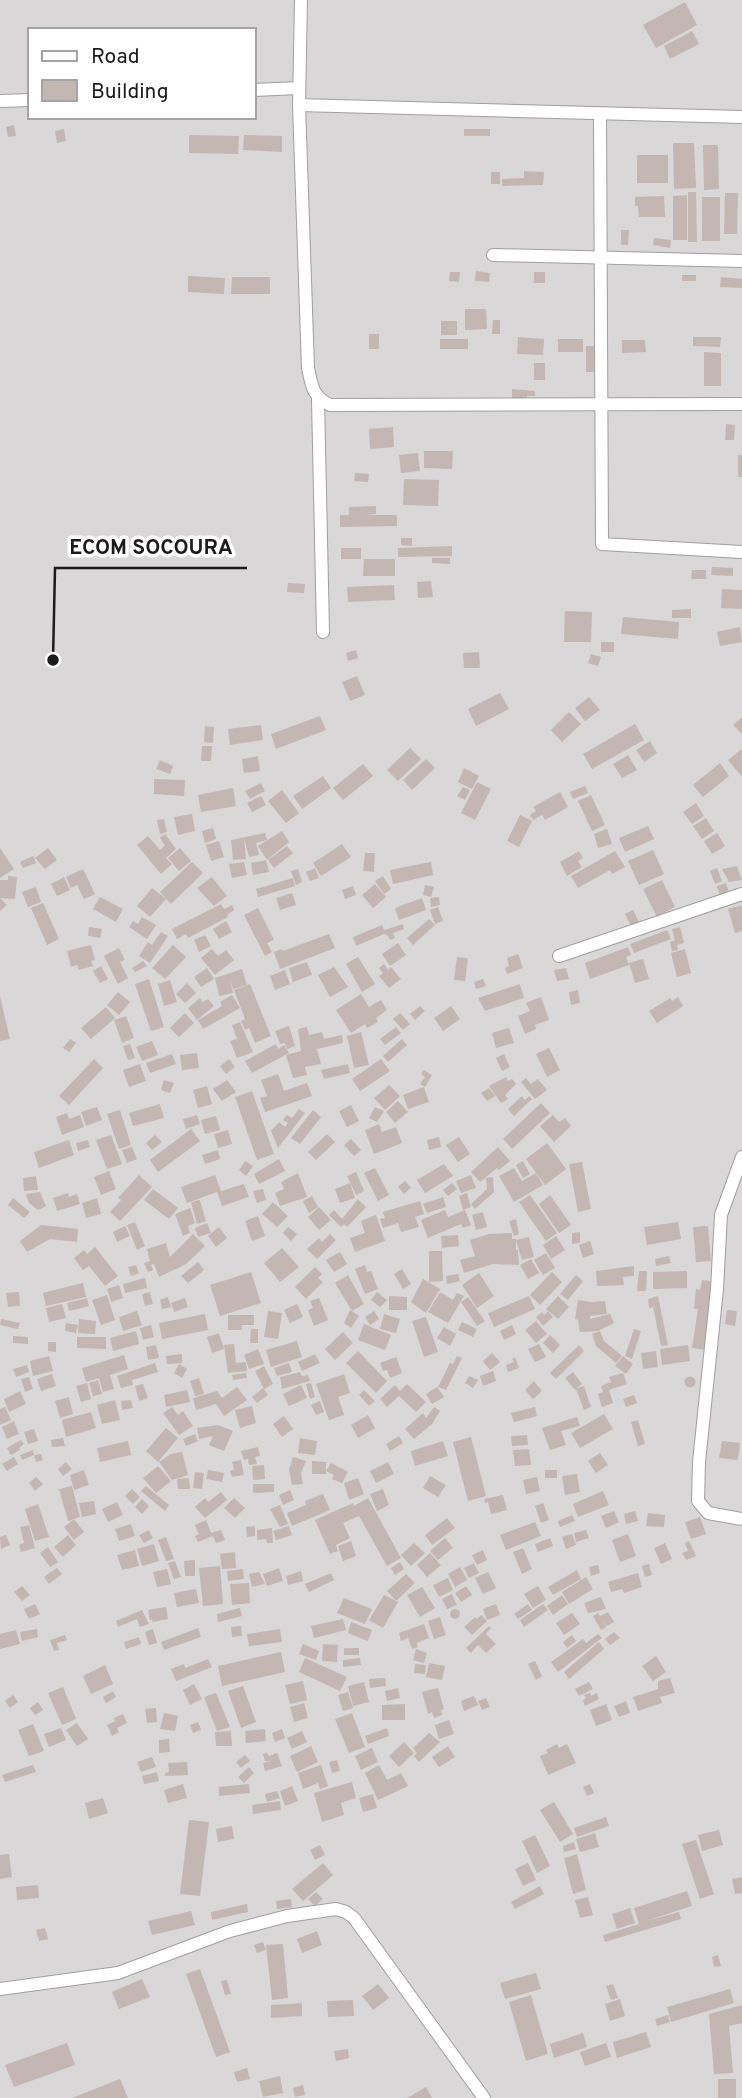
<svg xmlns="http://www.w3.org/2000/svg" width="742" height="2098" font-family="Overpass,sans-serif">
	<rect width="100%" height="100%" fill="#ece6e0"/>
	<path fill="#d9d7d8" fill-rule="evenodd" d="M0 0H742V2098H0ZM30 30H254V117H30Z"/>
	<g fill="#c4b7b3">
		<path d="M685 2 697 25 656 48 643 25Z"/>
		<path d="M692 31 699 44 670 59 664 46Z"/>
		<path d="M14 125 16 136 8 137 6 127Z"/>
		<path d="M64 129 66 141 57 143 55 131Z"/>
		<rect x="464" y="129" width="26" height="7"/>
		<path d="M189 135 239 136 238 154 189 153Z"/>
		<path d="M244 135 282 136V152L243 150Z"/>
		<path d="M673 143H694L696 188 674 189Z"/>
		<path d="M703 145H718L719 189 704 190Z"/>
		<rect x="637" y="155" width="31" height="28"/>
		<path d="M524 171 544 172 543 185 502 186V179L524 178Z"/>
		<rect x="491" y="172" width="9" height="12"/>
		<path d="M688 192H696L697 242H688Z"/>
		<path d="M725 193H738L737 234H724Z"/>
		<path d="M687 195V240H673V196Z"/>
		<path d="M664 196 665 217H639L638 206H635V197Z"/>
		<rect x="702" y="197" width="18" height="44"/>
		<path d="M621 230H629L628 245H621Z"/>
		<path d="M654 238 671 240 670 248 653 245Z"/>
		<path d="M476 271 490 273 489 282 475 281Z"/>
		<path d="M450 272H460L459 282 449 281Z"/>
		<rect x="534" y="272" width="11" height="11"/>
		<rect x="682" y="275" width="14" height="6"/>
		<path d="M188 276 225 278 224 294 188 292Z"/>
		<path d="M232 277H270V294H231Z"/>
		<path d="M721 277 742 279V288L720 287Z"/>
		<path d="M465 309H486L487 329 465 330Z"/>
		<path d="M493 320H500V334H492Z"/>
		<rect x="441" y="321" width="16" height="14"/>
		<rect x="369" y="334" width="10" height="15"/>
		<path d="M518 337 544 339 543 355 517 354Z"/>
		<path d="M693 337H721L720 347 693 346Z"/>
		<rect x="440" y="339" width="28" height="10"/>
		<rect x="558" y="339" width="25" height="13"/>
		<path d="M622 340H645L646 352 622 353Z"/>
		<path d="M586 346H595L594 372H586Z"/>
		<path d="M704 352 721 353V386H704Z"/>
		<rect x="534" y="363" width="11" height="17"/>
		<path d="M512 389 535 391V396H527V399L512 398Z"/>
		<path d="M726 424 735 425 734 440H725Z"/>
		<path d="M393 427 394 447 370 449 369 429Z"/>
		<path d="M424 451H453L452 469 424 468Z"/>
		<path d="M418 453 420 471 401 473 399 455Z"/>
		<rect x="738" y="455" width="4" height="22"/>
		<path d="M355 473 369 474 368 482 354 481Z"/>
		<path d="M404 479 439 480 438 506 403 505Z"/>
		<path d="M376 506V514L365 515H397V526L340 527V515H349V507Z"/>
		<path d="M401 538H412V546L401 545Z"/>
		<path d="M452 546V556L398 557V548Z"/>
		<rect x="341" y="548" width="20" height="11"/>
		<path d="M432 558H450V564L432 563Z"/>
		<path d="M364 559H395V576H363Z"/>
		<path d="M712 567 733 568V576L711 575Z"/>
		<path d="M692 570H706V579H691Z"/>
		<path d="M431 581 433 597 418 598 417 582Z"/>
		<path d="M288 583 305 584 304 593 287 592Z"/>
		<path d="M394 585 395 600 348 602 347 587Z"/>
		<path d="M722 589 742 590V609L721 608Z"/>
		<path d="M691 609V618H672V610Z"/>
		<path d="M565 611 592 612 591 642H564Z"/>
		<path d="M623 617 679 622 678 639 621 634Z"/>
		<path d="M740 627 742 642 720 646 717 632Z"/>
		<rect x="601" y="642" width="13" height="10"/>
		<path d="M356 650 358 658 348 661 346 653Z"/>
		<path d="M479 652 480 668H464L463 653Z"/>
		<path d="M591 654 601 657 598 666 588 663Z"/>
		<path d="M357 676 365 695 350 701 342 682Z"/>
		<path d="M500 693 509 709 476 726 468 709Z"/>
		<path d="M589 697 600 710 585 721 575 708Z"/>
		<path d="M569 712 581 724 562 742 551 730Z"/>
		<path d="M320 716 326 730 276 749 271 734Z"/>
		<path d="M742 717V734L733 725Z"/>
		<path d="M635 724 644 740 592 769 583 754Z"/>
		<path d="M261 725 263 740 230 745 228 729Z"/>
		<path d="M205 726 214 727 213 743 204 742Z"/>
		<path d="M650 741 657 753 644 762 636 750Z"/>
		<path d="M202 746H212L211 761H201Z"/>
		<path d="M410 748 421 759 398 781 387 770Z"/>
		<path d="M742 749V777L728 760Z"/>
		<path d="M628 755 637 770 622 778 613 764Z"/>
		<path d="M258 756 260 771 244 773 242 759Z"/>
		<path d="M426 759 435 768 412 790 403 780Z"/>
		<path d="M160 760 173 766 170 774 156 769Z"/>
		<path d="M720 763 729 776 703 797 693 785Z"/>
		<path d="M363 764 373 776 343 800 333 788Z"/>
		<path d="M464 768 479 776 472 789 458 782Z"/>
		<path d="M323 776 331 788 302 809 293 796Z"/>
		<path d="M154 779 185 780 184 796 154 794Z"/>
		<path d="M477 782 491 789 475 820 461 813Z"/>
		<path d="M261 783 265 791 250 799 245 791Z"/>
		<path d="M585 786 588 793 573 799 570 792Z"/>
		<path d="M463 787 470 790 465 800 457 796Z"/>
		<path d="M233 788 236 806 201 812 198 795Z"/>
		<path d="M282 790 299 813 286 823 268 801Z"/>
		<path d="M560 792 568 807 545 820 542 815 533 820 530 815 536 811 533 807Z"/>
		<path d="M591 795 605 825 592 831 578 801Z"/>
		<path d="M261 796 266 805 252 812 247 803Z"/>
		<path d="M696 803 704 816 692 824 683 812Z"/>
		<path d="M192 814 195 831 178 835 174 817Z"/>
		<path d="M520 815 532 821 519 847 507 841Z"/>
		<path d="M706 818 714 831 702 839 693 826Z"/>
		<path d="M164 819 167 832 160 834 157 820Z"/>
		<path d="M648 826 654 839 625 852 619 838Z"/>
		<path d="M213 828 216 839 205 843 202 831Z"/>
		<path d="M607 829 612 844 598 848 594 834Z"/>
		<path d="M282 831 289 842 267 860 258 846Z"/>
		<path d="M265 833 267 840 256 843 259 855 249 857 244 838 246 859 233 860 231 840Z"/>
		<path d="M717 833 725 846 712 854 704 841Z"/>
		<path d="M165 834 176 849 166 858 172 864 161 874 137 845 148 836 160 850 165 845 160 838Z"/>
		<path d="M219 841 224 857 211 861 206 845Z"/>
		<path d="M342 844 351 857 321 876 313 863Z"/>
		<path d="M287 846 293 853 274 868 268 860Z"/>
		<path d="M0 848 14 869 0 878Z"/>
		<path d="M48 848 57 860 45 869 35 858Z"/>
		<path d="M180 848 191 861 179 871 168 858Z"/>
		<path d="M653 850 664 874 639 885 628 861Z"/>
		<path d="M579 851 583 858 578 861 582 867 567 876 560 862Z"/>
		<path d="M615 851 625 867 612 874 610 870 578 888 571 876Z"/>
		<path d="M365 853H375L374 872 363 871Z"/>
		<path d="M33 856 36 863 23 868 20 862Z"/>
		<path d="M266 860 269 872 253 875 251 863Z"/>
		<path d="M192 862 203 873 171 904 160 892Z"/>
		<path d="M244 862 247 875 232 878 229 864Z"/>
		<path d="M431 862 433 875 393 884 390 870Z"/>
		<path d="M737 866 742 880 729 882 722 869Z"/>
		<path d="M315 868 319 878 310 881 306 872Z"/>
		<path d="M717 868 722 881 715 884 710 871Z"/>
		<path d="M83 869 95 894 84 899 77 885 71 888 66 877Z"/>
		<path d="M298 869 302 882 296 885 291 871Z"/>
		<path d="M8 876 17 877 15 899 0 898 7 905 0 911V880H8Z"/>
		<path d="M383 876 391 889 384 894 375 881Z"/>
		<path d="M64 877 70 890 57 896 51 884Z"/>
		<path d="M212 877 227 896 214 906 197 888Z"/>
		<path d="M293 878 295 886 258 897 256 889Z"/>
		<path d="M662 880 675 907 657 917 643 889Z"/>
		<path d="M726 883 730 896 721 899 717 886Z"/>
		<path d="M375 884 386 897 373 908 362 895Z"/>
		<path d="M425 885 434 887 431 897 423 895Z"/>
		<path d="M353 886 356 895 345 899 342 890Z"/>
		<path d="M36 887 41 902 28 907 22 892Z"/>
		<path d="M152 888 166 899 150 917 137 906Z"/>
		<path d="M292 893 296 905 280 910 276 898Z"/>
		<path d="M100 897 123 909 116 922 93 909Z"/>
		<path d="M439 897 440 905 431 907 430 898Z"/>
		<path d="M422 898 426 910 399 920 395 908Z"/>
		<path d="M43 903 59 939 47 945 31 908Z"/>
		<path d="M221 904 224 909 232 905 234 910 227 915 228 917 188 938 186 934 177 939 172 929Z"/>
		<path d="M742 905V931L735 933 728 909Z"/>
		<path d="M438 907 443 921 435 924 430 910Z"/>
		<path d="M258 908 274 940 267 943 272 952 265 956 244 915Z"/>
		<path d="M633 910 641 926 633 930 625 914Z"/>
		<path d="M142 917 156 925 147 939 129 927 133 921 138 924Z"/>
		<path d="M429 919 435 925 413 945 407 938Z"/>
		<path d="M226 921 232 932 219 939 213 929Z"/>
		<path d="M403 924 404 929 393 933 395 938 390 940 387 935 384 934 356 946 353 937 382 925 384 930Z"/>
		<path d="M89 927 102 929 100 938 88 936Z"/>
		<path d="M680 927 684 943 677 945 678 950 672 951 670 942 675 940 672 929Z"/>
		<path d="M667 930 671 939 634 953 630 944Z"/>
		<path d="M161 932 168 936 150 963 139 956 148 942 152 945Z"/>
		<path d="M329 934 335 948 280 969 274 952 282 949 283 951Z"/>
		<path d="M205 935 211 946 199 952 194 940Z"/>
		<path d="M398 943 406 955 390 966 382 954Z"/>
		<path d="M91 945 95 960 91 961 93 966 79 970 77 965 71 967 67 951Z"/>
		<path d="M173 945 186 957 165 979 152 968Z"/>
		<path d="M628 947 631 955 626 957 629 965 590 979 585 963Z"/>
		<path d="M119 948 125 960 120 962 128 978 118 984 104 956Z"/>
		<path d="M212 949 218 956 226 950 234 960 215 975 201 958Z"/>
		<path d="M685 949 691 973 677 977 671 953Z"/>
		<path d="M518 954 523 968 507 974 505 968 509 966 507 958Z"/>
		<path d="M358 957 375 984 362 992 346 964Z"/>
		<path d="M457 957 468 958 465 981 454 980Z"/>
		<path d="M643 959 649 979 635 983 629 963Z"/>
		<path d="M143 961 147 966 135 972 132 968Z"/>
		<path d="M307 962 312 975 293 982 289 968Z"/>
		<path d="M384 964 388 970 391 967 401 979 389 988 379 976 383 973 379 968Z"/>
		<path d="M101 966 108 979 100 983 93 971Z"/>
		<path d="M334 967 348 987 330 997 318 975Z"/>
		<path d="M207 968 214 979 201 987 194 977Z"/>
		<path d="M566 968 569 979 557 981 554 970Z"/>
		<path d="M242 969 247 985 233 989 230 980 233 993 219 996 215 978Z"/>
		<path d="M285 970 290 984 275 990 270 976Z"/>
		<path d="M149 979 164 1027 151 1031 135 984Z"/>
		<path d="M483 979 486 986 476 989 474 982Z"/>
		<path d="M170 980 177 1002 164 1006 158 984Z"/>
		<path d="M187 983 196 993 185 1003 176 994Z"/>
		<path d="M250 984 271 1036 255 1043 249 1028 245 1030 241 1021 245 1019 234 990Z"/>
		<path d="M520 984 524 998 485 1011 478 998Z"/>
		<path d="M578 990 580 1003 571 1005 569 992Z"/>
		<path d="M118 992 130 1002 119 1015 107 1005Z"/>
		<path d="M361 994 369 1007 381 1000 387 1010 376 1018 378 1022 367 1028 365 1024 351 1033 336 1010Z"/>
		<path d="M232 995 240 1008 203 1029 198 1020 222 1006 220 1002Z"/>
		<path d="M0 996 10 1039 0 1041Z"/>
		<path d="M541 997 549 1020 535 1025 536 1029 525 1034 518 1016 530 1011 526 1003Z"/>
		<path d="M678 997 683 1006 657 1023 649 1011 670 998 672 1001Z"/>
		<path d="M200 998 203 1002 208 999 214 1006 197 1020 188 1008Z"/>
		<path d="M420 1006 425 1011 415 1020 410 1014Z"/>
		<path d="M451 1006 460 1019 443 1031 434 1018Z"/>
		<path d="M106 1007 115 1018 91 1039 81 1028Z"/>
		<path d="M185 1013 194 1023 179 1037 170 1028Z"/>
		<path d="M400 1013 410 1024 403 1030 393 1019Z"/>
		<path d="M126 1016 134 1038 122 1043 114 1020Z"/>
		<path d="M240 1022 253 1052 237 1058 230 1041 237 1039 232 1025Z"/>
		<path d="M289 1026 295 1046 287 1049 285 1043 280 1044 275 1031Z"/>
		<path d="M307 1027 309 1035 322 1032 324 1039 342 1035 343 1043 317 1049 321 1064 305 1067 307 1075 293 1078 286 1055 301 1051 298 1029Z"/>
		<path d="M396 1027 401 1033 385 1045 380 1039Z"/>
		<path d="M509 1028 514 1043 496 1048 492 1033Z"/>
		<path d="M361 1032 369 1065 354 1068 347 1036Z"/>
		<path d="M70 1039 76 1043 69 1052 63 1048Z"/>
		<path d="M402 1039 407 1045 388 1062 383 1056Z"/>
		<path d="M152 1041 158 1055 142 1061 136 1047Z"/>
		<path d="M130 1044 135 1058 128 1060 123 1046Z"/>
		<path d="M276 1044 278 1049 284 1045 289 1053 252 1073 245 1061Z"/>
		<path d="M549 1048 560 1070 547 1077 536 1054Z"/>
		<path d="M197 1053 199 1068 182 1070 180 1055Z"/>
		<path d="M172 1054 176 1064 150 1073 146 1063Z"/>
		<path d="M504 1054 510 1067 502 1071 496 1058Z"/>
		<path d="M94 1059 103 1068 69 1105 59 1096Z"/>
		<path d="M229 1059 235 1067 226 1074 220 1066Z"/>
		<path d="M381 1059 390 1071 360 1091 352 1079Z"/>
		<path d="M140 1064 146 1081 129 1087 123 1070Z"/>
		<path d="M348 1064 350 1073 324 1079 321 1070Z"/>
		<path d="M424 1070 432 1075 425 1087 420 1084 425 1077 421 1074Z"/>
		<path d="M278 1074 284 1091 307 1083 312 1096 265 1112 260 1098 267 1096 261 1080Z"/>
		<path d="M506 1077 508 1081 512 1079 516 1084 505 1095 508 1099 501 1103 489 1086Z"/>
		<path d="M526 1078 531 1084 538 1079 547 1090 535 1099 521 1082Z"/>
		<path d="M164 1080 174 1083 170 1093 161 1090Z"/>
		<path d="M227 1080 236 1092 222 1101 213 1089Z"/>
		<path d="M389 1085 400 1096 385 1110 374 1098Z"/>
		<path d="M207 1086 212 1104 198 1108 193 1090Z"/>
		<path d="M424 1087 429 1102 408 1109 403 1095Z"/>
		<path d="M489 1088 495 1096 487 1101 481 1093Z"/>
		<path d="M252 1091 274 1154 257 1160 235 1097Z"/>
		<path d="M522 1096 525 1100 529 1096 532 1099 514 1116 508 1109Z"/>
		<path d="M398 1101 408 1112 395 1123 386 1112Z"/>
		<path d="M541 1103 550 1113 512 1149 503 1139Z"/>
		<path d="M160 1104 164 1118 133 1126 129 1113Z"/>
		<path d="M351 1105 359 1121 347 1127 339 1111Z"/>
		<path d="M97 1107 102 1120 86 1126 81 1112Z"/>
		<path d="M375 1107 384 1111 377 1122 369 1118Z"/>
		<path d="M299 1109 305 1113 278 1148 271 1131 279 1122 285 1127 288 1123 283 1120 287 1115 292 1118Z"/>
		<path d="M120 1110 131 1145 119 1149 107 1114Z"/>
		<path d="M313 1110 321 1117 300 1144 291 1138Z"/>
		<path d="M67 1113 69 1119 80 1115 84 1127 62 1135 56 1117Z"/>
		<path d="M197 1115 200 1124 186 1129 183 1119Z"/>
		<path d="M553 1115 559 1122 565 1118 571 1126 554 1142 540 1126Z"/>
		<path d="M216 1116 220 1130 205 1134 201 1120Z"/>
		<path d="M379 1124 382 1132 396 1127 402 1143 374 1154 365 1130Z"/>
		<path d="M191 1129 200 1141 158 1172 150 1160Z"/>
		<path d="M228 1130 232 1144 218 1148 214 1134Z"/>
		<path d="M327 1134 335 1142 316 1160 308 1152Z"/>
		<path d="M111 1135 122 1164 107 1169 96 1140Z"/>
		<path d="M155 1135 162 1142 152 1150 146 1143Z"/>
		<path d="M439 1137 441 1147 429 1150 427 1140Z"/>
		<path d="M459 1137 470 1154 458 1162 446 1145Z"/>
		<path d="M351 1139 361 1150 354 1156 344 1145Z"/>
		<path d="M69 1140 74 1155 39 1168 34 1152Z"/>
		<path d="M88 1140 90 1147 78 1151 76 1143Z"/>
		<path d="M547 1143 566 1169 545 1185 526 1159Z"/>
		<path d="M132 1147 137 1159 127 1163 122 1150Z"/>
		<path d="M498 1147 510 1161 499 1170 497 1168 480 1182 471 1172Z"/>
		<path d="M218 1150 220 1159 205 1164 202 1155Z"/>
		<path d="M279 1159 285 1171 259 1184 254 1174Z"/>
		<path d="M245 1161 253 1166 246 1176 239 1170Z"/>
		<path d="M523 1161 530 1174 523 1178 516 1165Z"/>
		<path d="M582 1162 591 1209 578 1212 569 1164Z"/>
		<path d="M444 1164 453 1176 425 1193 417 1180Z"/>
		<path d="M375 1168 389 1195 378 1201 364 1173Z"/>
		<path d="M514 1168 522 1181 536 1173 543 1185 514 1202 499 1176Z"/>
		<path d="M109 1171 116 1189 101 1195 94 1177Z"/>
		<path d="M356 1172 364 1191 356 1195 347 1176Z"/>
		<path d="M298 1173 307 1197 280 1206 275 1193 284 1189 281 1182Z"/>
		<path d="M139 1175 152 1187 120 1221 110 1212 121 1200 118 1198Z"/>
		<path d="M215 1175 221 1191 244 1184 249 1197 222 1206 217 1192 187 1203 181 1187Z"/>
		<path d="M471 1175 476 1188 461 1193 456 1181Z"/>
		<path d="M36 1176 38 1190 24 1191 23 1178Z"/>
		<path d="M493 1177 494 1192 475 1209 471 1204 487 1189 486 1178Z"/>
		<path d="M405 1181 411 1188 404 1194 398 1187Z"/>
		<path d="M350 1183 355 1198 340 1203 335 1189Z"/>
		<path d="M452 1183 457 1189 448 1196 443 1190Z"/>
		<path d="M153 1189 178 1208 169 1219 144 1200Z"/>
		<path d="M263 1189 266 1200 257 1203 253 1191Z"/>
		<path d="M40 1192 46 1206 38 1210 29 1203 26 1194Z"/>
		<path d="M68 1193 69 1197 77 1194 80 1204 57 1211 53 1198Z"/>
		<path d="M467 1193 471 1207 463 1210 459 1196Z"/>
		<path d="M530 1195 557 1233 546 1241 519 1202Z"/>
		<path d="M550 1195 571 1225 559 1233 539 1204Z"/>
		<path d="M312 1196 318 1207 309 1213 303 1201Z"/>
		<path d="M443 1197 446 1207 427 1213 423 1204Z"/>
		<path d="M13 1198 30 1212 24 1218 8 1205Z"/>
		<path d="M97 1198 101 1214 86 1218 82 1203Z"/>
		<path d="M358 1199 366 1207 347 1227 344 1224 341 1227 329 1215 334 1210 342 1219Z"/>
		<path d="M200 1200 206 1221 197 1224 191 1202Z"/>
		<path d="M420 1201 424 1214 415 1217 419 1227 401 1232 398 1223 383 1228 380 1219 385 1218 383 1212Z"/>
		<path d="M273 1202 288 1216 277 1227 262 1214Z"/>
		<path d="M319 1207 331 1220 319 1230 308 1217Z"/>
		<path d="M190 1208 195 1223 188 1226 190 1233 183 1236 175 1214Z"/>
		<path d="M445 1210 448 1217 465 1210 471 1225 463 1228 461 1224 428 1238 421 1220Z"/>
		<path d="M483 1212 487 1227 476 1230 472 1215Z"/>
		<path d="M376 1215 385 1241 355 1252 350 1238 365 1233 361 1221Z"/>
		<path d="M258 1216 265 1236 252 1241 245 1221Z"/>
		<path d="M516 1219 519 1234 514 1236 509 1221Z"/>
		<path d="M135 1222 145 1246 137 1250 127 1225Z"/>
		<path d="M678 1222 681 1239 647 1245 644 1227Z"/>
		<path d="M207 1223 211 1233 198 1237 195 1228Z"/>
		<path d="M41 1225 78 1229 77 1242 50 1239 27 1252 20 1241Z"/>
		<path d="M125 1226 130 1236 117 1242 113 1232Z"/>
		<path d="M708 1226 711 1261 696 1262 693 1227Z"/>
		<path d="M219 1227 227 1238 216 1247 208 1236Z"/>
		<path d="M288 1227 297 1234 291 1241 283 1233Z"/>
		<path d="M580 1232V1243L572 1244V1233Z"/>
		<path d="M512 1233V1239H516V1250H518L519 1265 493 1264 464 1273 460 1260 475 1256 470 1240 489 1234Z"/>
		<path d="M193 1234 205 1246 186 1264 159 1277 154 1264 151 1265 153 1270 148 1272 144 1263 150 1261 147 1249 166 1243 170 1257Z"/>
		<path d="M330 1234 336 1240 317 1259 307 1249 319 1238 322 1242Z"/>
		<path d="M458 1235 459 1246 442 1248 441 1236Z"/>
		<path d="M556 1236 565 1250 551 1259 543 1245Z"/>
		<path d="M529 1237 534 1257 522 1260 516 1240Z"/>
		<path d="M590 1241 594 1254 583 1258 579 1245Z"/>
		<path d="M95 1247 118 1276 105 1286 89 1266 83 1270 74 1258 84 1250 87 1254Z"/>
		<path d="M282 1248 299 1267 280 1282 264 1263Z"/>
		<path d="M429 1251H442L443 1281 429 1282Z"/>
		<path d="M340 1252 347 1264 334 1272 326 1260Z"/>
		<path d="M546 1253 555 1268 543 1275 534 1260Z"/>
		<path d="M669 1256 671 1263 656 1266 655 1259Z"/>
		<path d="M531 1259 539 1273 528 1279 520 1265Z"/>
		<path d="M198 1262 204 1270 188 1283 181 1276Z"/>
		<path d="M136 1265 139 1273 131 1276 128 1267Z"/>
		<path d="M365 1265 367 1272 371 1271 378 1289 365 1294 355 1269Z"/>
		<path d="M634 1266V1276L623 1277 624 1285 597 1286 596 1271Z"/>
		<path d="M315 1267 322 1274 318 1278 323 1282 306 1299 295 1287Z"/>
		<path d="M402 1269 411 1284 403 1289 394 1274Z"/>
		<path d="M639 1271H647L646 1291H637Z"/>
		<path d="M687 1271V1288L653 1289V1272Z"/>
		<path d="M251 1272 261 1303 220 1316 210 1285Z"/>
		<path d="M552 1272 562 1282 540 1305 530 1295Z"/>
		<path d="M479 1273 494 1296 477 1308 462 1285Z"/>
		<path d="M458 1274 460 1281 447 1284 446 1276Z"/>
		<path d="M348 1275 364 1304 352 1311 335 1283Z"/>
		<path d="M576 1275 583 1281 568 1300 560 1294Z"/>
		<path d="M145 1278 147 1288 125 1293 123 1284Z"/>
		<path d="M423 1279 440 1289 426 1313 411 1302Z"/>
		<path d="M702 1280 716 1282 707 1350 692 1348 698 1309H694L696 1289 700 1290Z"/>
		<path d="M83 1283 86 1297 46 1306 43 1293Z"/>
		<path d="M119 1285 123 1298 111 1302 107 1289Z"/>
		<path d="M19 1292 20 1306 8 1307 6 1293Z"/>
		<path d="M150 1292 153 1304 145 1306 142 1294Z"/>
		<path d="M377 1292 387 1300 380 1307 371 1300Z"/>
		<path d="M440 1292 453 1300 457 1293 464 1296 448 1323 428 1312Z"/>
		<path d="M107 1295 115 1320 101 1325 92 1300Z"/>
		<path d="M389 1296 407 1297V1310H389Z"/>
		<path d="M529 1296 535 1309 494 1327 488 1313Z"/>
		<path d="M558 1296 569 1307 558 1319 546 1309Z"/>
		<path d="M658 1296 668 1345 661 1346 653 1307 649 1308 648 1299Z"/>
		<path d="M168 1297 171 1307 162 1309 160 1300Z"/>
		<path d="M468 1297 485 1321 477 1326 461 1302Z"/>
		<path d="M87 1298 89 1306 69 1311 67 1303Z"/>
		<path d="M185 1298 188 1307 174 1312 171 1303Z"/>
		<path d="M319 1298 328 1320 314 1326 308 1310 313 1308 310 1301Z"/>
		<path d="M578 1300 591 1302 605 1301 607 1314 590 1316V1319L610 1314 614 1323 598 1331 580 1332 578 1320 575 1319Z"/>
		<path d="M62 1304 66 1318 49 1322 46 1308Z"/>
		<path d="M297 1304 303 1317 290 1323 284 1310Z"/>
		<path d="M350 1310 359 1316 351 1328 344 1323Z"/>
		<path d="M727 1310 737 1311 735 1326 725 1324Z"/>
		<path d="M137 1311 142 1325 123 1331 119 1317Z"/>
		<path d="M268 1311 282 1313 278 1339 264 1337Z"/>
		<path d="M374 1311 379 1319 370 1325 365 1317Z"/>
		<path d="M548 1311 553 1317 543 1326 536 1317 542 1312 544 1315Z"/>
		<path d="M205 1314 208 1330 162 1339 159 1323Z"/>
		<path d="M384 1314 400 1319 396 1333 380 1329Z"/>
		<path d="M228 1315H254V1325H242V1330H228Z"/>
		<path d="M426 1317 438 1352 424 1357 412 1321Z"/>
		<path d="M1 1319 20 1323 18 1329 0 1325Z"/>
		<path d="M79 1319 96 1321 95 1334 78 1333Z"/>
		<path d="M536 1321 547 1334 536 1343 525 1330Z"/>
		<path d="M462 1322 477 1329 473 1337 458 1330Z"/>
		<path d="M66 1323 78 1325 76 1333 65 1331Z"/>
		<path d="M364 1324 391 1335 385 1350 358 1340Z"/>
		<path d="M151 1325 154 1337 143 1340 140 1328Z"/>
		<path d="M512 1325 516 1334 504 1340 500 1331Z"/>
		<path d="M444 1327 456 1334 450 1346 437 1338Z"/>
		<path d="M251 1329H258V1343H250Z"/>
		<path d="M634 1329 641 1331 632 1359 625 1356Z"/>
		<path d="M136 1331 139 1344 113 1351 110 1338Z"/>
		<path d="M600 1331 604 1341 622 1356 616 1363 596 1346 592 1334Z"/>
		<path d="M343 1332 353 1343 335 1360 325 1349Z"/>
		<path d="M219 1333 224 1349 212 1353 207 1337Z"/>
		<path d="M550 1335 560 1345 553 1353 543 1343Z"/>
		<path d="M13 1336 28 1337V1344L13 1343Z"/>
		<path d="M77 1337H106V1349L77 1348Z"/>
		<path d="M297 1341 302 1357 271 1367 266 1350Z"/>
		<path d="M48 1342H56V1352L48 1351Z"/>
		<path d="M234 1344 236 1363 246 1362 247 1371 228 1373 224 1345Z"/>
		<path d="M539 1344 546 1357 535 1362 528 1349Z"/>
		<path d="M156 1345 159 1358 148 1360 146 1347Z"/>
		<path d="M579 1345 584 1351 556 1379 550 1373Z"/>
		<path d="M688 1345 690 1361 662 1365 660 1349Z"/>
		<path d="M258 1349 264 1364 249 1369 244 1355Z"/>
		<path d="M358 1351 387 1381 376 1393 346 1363Z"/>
		<path d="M656 1351 658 1367 643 1369 641 1353Z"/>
		<path d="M492 1353 500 1362 490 1370 483 1361Z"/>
		<path d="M182 1354V1363L167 1364 166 1356Z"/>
		<path d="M315 1354 320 1363 302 1371 298 1362Z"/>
		<path d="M124 1355 128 1369 110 1375 114 1389 103 1392 99 1378 86 1382 82 1368Z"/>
		<path d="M49 1356 53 1371 33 1376 30 1361Z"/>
		<path d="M457 1356 462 1358 446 1390 438 1387 450 1363 453 1364Z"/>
		<path d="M623 1356 633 1364 626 1374 615 1366Z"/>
		<path d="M396 1357 402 1373 390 1378 387 1370 383 1371 380 1363Z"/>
		<path d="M515 1357 519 1368 508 1372 506 1365 514 1362 512 1359Z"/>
		<path d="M155 1363 158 1372 132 1380 133 1385 121 1388 117 1376Z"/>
		<path d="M289 1363 292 1372 277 1376 274 1368Z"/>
		<path d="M179 1364 187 1369 182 1378 174 1373Z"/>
		<path d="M27 1365 29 1372 16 1377 13 1369Z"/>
		<path d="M264 1366 273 1384 264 1389 255 1371Z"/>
		<path d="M493 1371 496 1381 483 1386 480 1376Z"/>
		<path d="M300 1372 302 1376 308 1375 310 1381 282 1389 280 1377Z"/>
		<path d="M573 1372 582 1384 575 1390 565 1378Z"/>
		<path d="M246 1373 247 1378 233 1380 232 1375Z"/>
		<path d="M623 1373 627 1384 609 1390 613 1403 602 1407 598 1394 603 1392 601 1386 611 1382 609 1377Z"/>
		<path d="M52 1374 56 1386 41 1391 37 1379Z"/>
		<path d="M344 1374 350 1393 338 1397 344 1415 329 1420 316 1384Z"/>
		<path d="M469 1376 478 1380 473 1388 465 1383Z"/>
		<circle cx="690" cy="1382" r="5.5"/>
		<path d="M29 1377 33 1389 25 1392 21 1379Z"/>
		<path d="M199 1378 204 1394 195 1396 190 1381Z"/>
		<path d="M98 1380 102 1394 93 1396 89 1383Z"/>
		<path d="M534 1381 542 1391 533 1399 525 1390Z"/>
		<path d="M87 1383 91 1399 81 1402 76 1386Z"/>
		<path d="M311 1383 315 1397 310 1399 306 1384Z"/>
		<path d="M143 1384 148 1398 139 1401 135 1386Z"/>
		<path d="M407 1384 426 1402 416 1412 399 1396 387 1407 380 1399 395 1385 400 1391Z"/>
		<path d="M301 1385 307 1398 289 1406 283 1394Z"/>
		<path d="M584 1386 591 1407 584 1410 576 1389Z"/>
		<path d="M237 1387 247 1400 224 1416 216 1404 196 1410 193 1398 217 1391 222 1398Z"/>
		<path d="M437 1387 444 1397 432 1404 426 1394Z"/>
		<path d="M263 1388 268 1395 257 1403 252 1397Z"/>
		<path d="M187 1390 190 1402 166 1407 164 1395Z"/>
		<path d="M364 1390 375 1401 369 1406 359 1395Z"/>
		<path d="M20 1391 26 1404 9 1412 4 1399Z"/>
		<path d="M634 1395 637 1403 626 1407 623 1399Z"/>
		<path d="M69 1397 73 1414 60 1418 55 1401Z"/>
		<path d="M115 1400 120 1420 102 1424 97 1405Z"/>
		<path d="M131 1400 133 1408 122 1410 121 1401Z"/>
		<path d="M320 1401 324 1412 316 1415 311 1405Z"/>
		<path d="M252 1406 256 1423 240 1428 235 1410Z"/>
		<path d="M5 1407 11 1420 0 1425V1409Z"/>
		<path d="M172 1407 178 1415 183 1411 193 1426 179 1435 163 1413Z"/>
		<path d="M434 1407 440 1411 432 1424 414 1439 405 1429 423 1413 426 1418Z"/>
		<path d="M535 1407 537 1416 514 1422 511 1413Z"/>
		<path d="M91 1412 96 1428 66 1437 62 1420Z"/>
		<path d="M604 1414 613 1429 580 1448 571 1433Z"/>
		<path d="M368 1415 375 1428 358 1438 351 1425Z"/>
		<path d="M284 1416 293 1429 282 1437 273 1424Z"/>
		<path d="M577 1417 580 1426 561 1431 566 1445 550 1450 542 1428Z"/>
		<path d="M638 1420 645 1444 638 1446 631 1422Z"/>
		<path d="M14 1421 19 1434 7 1439 2 1427Z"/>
		<path d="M218 1425 233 1431 224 1451 209 1445 213 1436 199 1439 197 1428Z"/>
		<path d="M166 1428 178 1438 158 1462 146 1451Z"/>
		<path d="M34 1429 38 1441 28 1444 24 1432Z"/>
		<path d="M195 1434 198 1441 186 1446 183 1439Z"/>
		<path d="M527 1435 528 1445 512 1446 511 1436Z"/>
		<path d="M399 1436 403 1443 390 1451 386 1444Z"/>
		<path d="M471 1437 486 1496 468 1501 453 1442Z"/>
		<path d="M63 1438 65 1446 52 1447 51 1440Z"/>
		<path d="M300 1438 317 1441 315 1455 298 1453Z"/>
		<path d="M21 1440 24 1444 19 1448 20 1450 11 1455 7 1448Z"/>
		<path d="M128 1441 131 1455 100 1462 97 1448Z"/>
		<path d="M443 1441 448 1456 415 1466 411 1451Z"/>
		<path d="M722 1441 740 1443 738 1460 719 1458Z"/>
		<path d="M258 1447 260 1456 255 1457 257 1464 249 1465 248 1459 244 1460 241 1451Z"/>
		<path d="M529 1449 531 1465 515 1466 513 1450Z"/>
		<path d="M33 1450 34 1455 41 1454 43 1460 36 1462 34 1455 22 1460 20 1455Z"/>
		<path d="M182 1452 188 1475 172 1480 159 1462 171 1454Z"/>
		<path d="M600 1453 608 1465 596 1473 588 1461Z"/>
		<path d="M14 1457 18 1464 7 1471 2 1464Z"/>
		<path d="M293 1457 306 1461 301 1473 303 1484 292 1485 289 1470Z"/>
		<path d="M241 1460 244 1475 232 1477 230 1471 234 1470 232 1462Z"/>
		<path d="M312 1461 326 1462V1474H312Z"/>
		<path d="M66 1462 72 1469 63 1476 58 1469Z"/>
		<path d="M388 1462 394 1474 376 1483 370 1471Z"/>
		<path d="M331 1463 348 1472 342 1483 332 1479 334 1475 326 1471Z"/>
		<path d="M264 1465 265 1479 253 1480 252 1466Z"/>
		<path d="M158 1466 171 1481 156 1493 143 1478Z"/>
		<path d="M84 1470 89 1485 74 1490 70 1475Z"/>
		<path d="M208 1470 224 1473 222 1482 206 1479Z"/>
		<rect x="545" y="1470" width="12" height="8"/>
		<path d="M195 1472 204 1473 202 1489 193 1488Z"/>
		<path d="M577 1474 580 1492 565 1495 562 1476Z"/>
		<path d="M430 1476 446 1485 438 1497 423 1488Z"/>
		<path d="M36 1477 43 1484 35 1491 29 1483Z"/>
		<path d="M537 1477 540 1491 526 1494 523 1480Z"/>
		<path d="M189 1478 190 1489H178L177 1479Z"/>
		<path d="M358 1478 364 1494 349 1500 344 1483Z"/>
		<path d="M253 1484H274V1492L253 1493Z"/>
		<path d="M72 1486 80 1517 68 1521 59 1489Z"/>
		<path d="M146 1486 169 1505 165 1511 141 1491Z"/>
		<path d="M132 1489 140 1497 133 1504 125 1496Z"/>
		<path d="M383 1489 389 1505 377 1511 370 1494Z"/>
		<path d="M290 1490 294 1500 283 1505 279 1495Z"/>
		<path d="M603 1491 609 1505 578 1517 573 1504Z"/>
		<path d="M221 1492 227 1500 205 1518 195 1507 205 1498 208 1502Z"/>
		<path d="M323 1494 330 1510 292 1526 287 1513 306 1505 305 1501Z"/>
		<path d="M503 1495 507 1510 491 1514 488 1502 485 1503 484 1499Z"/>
		<path d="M234 1498 245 1508 235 1518 224 1508Z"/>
		<path d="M368 1498 401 1558 387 1566 359 1516 343 1523 350 1538 336 1545 338 1551 330 1554 315 1520 353 1503 354 1506Z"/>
		<path d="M142 1499 149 1506 142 1514 135 1507Z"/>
		<path d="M94 1501 96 1514 82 1517 79 1503Z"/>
		<path d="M117 1502 123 1515 108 1522 102 1509Z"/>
		<path d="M543 1503 549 1520 541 1523 535 1506Z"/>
		<path d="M38 1504 49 1537 35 1541 25 1509Z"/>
		<path d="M280 1505 288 1524 280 1527 270 1509Z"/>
		<path d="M614 1511 619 1522 606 1528 601 1516Z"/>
		<path d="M635 1511 638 1521 626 1524 624 1514Z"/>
		<path d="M648 1513 665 1515 664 1527 646 1526Z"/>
		<path d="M572 1515 575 1521 560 1527 558 1521Z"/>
		<path d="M700 1517 706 1534 691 1539 685 1522Z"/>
		<path d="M447 1518 455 1528 432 1545 425 1535Z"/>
		<path d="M74 1519 84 1532 74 1540 64 1527Z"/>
		<path d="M206 1520 211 1533 221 1530 225 1540 216 1543 213 1536 198 1542 195 1536 199 1534 195 1525Z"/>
		<path d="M535 1522 541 1536 506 1550 500 1535Z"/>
		<path d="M131 1524 135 1536 119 1541 115 1529Z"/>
		<path d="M29 1525 35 1548 21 1552 19 1545 24 1543 20 1527Z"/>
		<path d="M255 1526V1536L247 1537 246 1527Z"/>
		<path d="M289 1526 292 1535 276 1540 273 1531Z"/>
		<path d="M272 1528 273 1543H267L266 1539 257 1540V1530Z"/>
		<path d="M149 1530 153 1538 144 1543 139 1535Z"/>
		<path d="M586 1530 589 1538 576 1542 574 1533Z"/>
		<path d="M572 1534 576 1545 566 1549 562 1537Z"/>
		<path d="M628 1534 636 1556 620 1562 612 1540Z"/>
		<path d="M6 1535 10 1545 1 1549 0 1537Z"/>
		<path d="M68 1535 76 1545 63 1557 54 1547Z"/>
		<path d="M166 1537 174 1559 166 1561 158 1540Z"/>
		<path d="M445 1538 453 1548 438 1560 430 1551Z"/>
		<path d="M550 1538 553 1546 538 1552 535 1544Z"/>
		<path d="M351 1541 356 1556 343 1561 338 1546Z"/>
		<path d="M689 1541 696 1556 686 1560 682 1553 688 1551 685 1543Z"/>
		<path d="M414 1543 425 1553 411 1566 401 1555Z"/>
		<path d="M665 1543 672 1559 661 1564 654 1548Z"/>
		<path d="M154 1544 159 1561 142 1566 137 1549Z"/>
		<path d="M48 1547 58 1562 50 1567 40 1553Z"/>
		<path d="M523 1548 532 1569 522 1574 513 1552Z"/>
		<path d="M135 1550 139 1566 122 1570 117 1555Z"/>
		<path d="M483 1550 487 1560 477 1565 472 1555Z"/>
		<path d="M235 1552 236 1568 222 1569 220 1554Z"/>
		<path d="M430 1553 441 1565 427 1577 417 1565Z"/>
		<path d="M195 1560V1576H185L184 1561Z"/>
		<path d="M175 1561 181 1577 174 1579 168 1563Z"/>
		<path d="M400 1562 404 1569 395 1575 391 1568Z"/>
		<path d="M474 1563 479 1573 469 1578 464 1568Z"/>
		<path d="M649 1564 652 1575 645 1577 642 1566Z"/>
		<path d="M598 1565 600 1573 591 1576 589 1567Z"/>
		<path d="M220 1566 223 1604 203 1606 199 1568Z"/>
		<path d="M460 1567 467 1580 455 1587 448 1574Z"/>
		<path d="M57 1568 62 1574 49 1584 44 1577Z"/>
		<path d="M279 1568 283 1581 267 1586 263 1574Z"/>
		<path d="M167 1569 171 1584 157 1587 153 1572Z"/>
		<path d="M243 1569 244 1579 228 1581 227 1571Z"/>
		<path d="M577 1570 581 1579 553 1595 548 1587Z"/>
		<path d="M301 1571 303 1581 288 1585 286 1576Z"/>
		<path d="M259 1572 265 1584 252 1587 249 1574Z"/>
		<path d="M488 1572 496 1588 483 1594 475 1578Z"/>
		<path d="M331 1573 334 1580 309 1592 305 1584Z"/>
		<path d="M638 1573 642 1587 624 1593 622 1589 611 1592 608 1582Z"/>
		<path d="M406 1574 415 1583 396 1601 387 1591Z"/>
		<path d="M586 1577 593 1589 569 1604 562 1592Z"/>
		<path d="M448 1578 453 1590 439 1597 433 1585Z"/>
		<path d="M249 1583 250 1603 232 1605 230 1584Z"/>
		<path d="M22 1586 30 1595 22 1601 14 1592Z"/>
		<path d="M466 1586 472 1595 461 1602 455 1593Z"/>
		<path d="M538 1586 546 1600 533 1608 524 1594Z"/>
		<path d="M422 1587 435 1608 420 1617 407 1595Z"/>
		<path d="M196 1589 199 1603 177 1607 174 1593Z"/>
		<path d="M452 1594 457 1605 447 1609 442 1599Z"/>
		<path d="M384 1595 398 1602 383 1628 369 1620Z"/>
		<path d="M562 1595 568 1604 553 1615 547 1606Z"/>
		<path d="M601 1597 606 1609 588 1613 584 1603Z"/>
		<path d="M344 1598 372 1609 365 1624 337 1613Z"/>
		<path d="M35 1604 40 1614 29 1619 24 1609Z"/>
		<path d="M496 1604 500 1615 487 1620 483 1609Z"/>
		<path d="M528 1604 532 1610 518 1619 514 1614Z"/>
		<path d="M543 1604 548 1610 524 1627 520 1620Z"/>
		<path d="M166 1607 168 1619 153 1622 152 1620H150L148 1610Z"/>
		<path d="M240 1608 242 1616 218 1622 217 1614Z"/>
		<circle cx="455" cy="1614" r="5"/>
		<path d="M142 1610 149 1624 140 1627 137 1619 118 1627 116 1621Z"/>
		<path d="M608 1612 614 1622 606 1626 602 1620 606 1627 601 1630 593 1616 598 1613 600 1616Z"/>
		<path d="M572 1613 580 1624 564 1635 556 1623Z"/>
		<path d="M481 1615 487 1621 472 1635 464 1627 475 1617 477 1619Z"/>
		<path d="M440 1617 446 1635 434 1639 428 1621Z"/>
		<path d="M343 1619 346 1630 314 1638 311 1626Z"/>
		<path d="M351 1622 372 1630 368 1641 348 1633Z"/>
		<path d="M424 1624 429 1638 417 1643 418 1647 412 1649 408 1638 401 1641 399 1633Z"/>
		<path d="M241 1626 242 1636 232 1637 231 1627Z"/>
		<path d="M489 1626 491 1628 486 1634 496 1644 486 1653 478 1645 471 1653 466 1648Z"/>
		<path d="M198 1628 201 1637 164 1650 161 1642Z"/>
		<path d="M37 1629 38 1637 22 1641 20 1632Z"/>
		<path d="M153 1629 157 1643 149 1645 145 1632Z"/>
		<path d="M280 1629 282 1642 249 1646 247 1634Z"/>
		<path d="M16 1630 20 1644 0 1649V1634Z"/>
		<path d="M614 1632 620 1638 610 1645 605 1639Z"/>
		<path d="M598 1634 602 1638 558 1672 551 1662 583 1639 586 1643Z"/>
		<path d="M65 1635 67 1640 57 1643 59 1650 54 1651 50 1640Z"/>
		<path d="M572 1635 576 1641 567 1648 563 1642Z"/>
		<path d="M139 1637 141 1644 126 1649 124 1642Z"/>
		<path d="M599 1642 604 1649 569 1679 564 1672Z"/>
		<path d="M303 1644 319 1651 316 1660 299 1654Z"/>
		<path d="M323 1644 338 1645 337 1662 322 1661Z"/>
		<rect x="344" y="1648" width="15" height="7"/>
		<path d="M416 1649 427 1653 424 1663 413 1660Z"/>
		<path d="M281 1652 285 1672 222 1686 218 1666Z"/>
		<path d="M656 1656 666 1672 653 1681 642 1666Z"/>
		<path d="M305 1658 347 1677 340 1691 299 1672Z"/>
		<path d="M360 1658 361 1665 343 1667V1660Z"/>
		<path d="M208 1659 212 1667 176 1681 171 1669 184 1664 185 1668Z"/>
		<path d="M535 1661 542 1676 536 1680 528 1664Z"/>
		<path d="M429 1663 445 1666 442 1680 426 1677Z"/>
		<path d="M415 1664 426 1665 425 1674 414 1673Z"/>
		<path d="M105 1665 113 1684 91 1694 83 1676Z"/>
		<path d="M385 1678 386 1686 370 1688 369 1679Z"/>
		<path d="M670 1678 675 1693 660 1697 662 1703 638 1711 633 1697 658 1689V1681Z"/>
		<path d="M303 1681 307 1700 290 1704 285 1685Z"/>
		<path d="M364 1682 369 1702 353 1706 348 1686Z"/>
		<path d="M589 1682 593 1689 579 1696 575 1689Z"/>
		<path d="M194 1684 202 1699 190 1705 183 1690Z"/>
		<path d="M243 1686 256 1722 241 1728 228 1691Z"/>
		<path d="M63 1687 76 1719 62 1725 48 1693Z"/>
		<path d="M398 1688 400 1698 387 1701 385 1691Z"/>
		<path d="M438 1688 444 1709 441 1710 442 1715 434 1718 432 1712 428 1714 422 1692Z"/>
		<path d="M113 1691 116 1697 106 1703 103 1697Z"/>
		<path d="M348 1692 353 1708 343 1711 338 1695Z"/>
		<path d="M216 1693 230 1727 217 1731 204 1697Z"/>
		<path d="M590 1693 591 1696 597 1693 599 1699 585 1706 583 1700 586 1698 584 1695Z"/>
		<path d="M13 1695 18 1702 10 1708 5 1701Z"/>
		<path d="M474 1696 478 1705 464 1711 461 1701Z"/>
		<path d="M486 1698 490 1707 482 1710 478 1701Z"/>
		<path d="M626 1701 630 1713 619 1717 614 1706Z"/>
		<path d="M38 1702 43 1710 35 1715 30 1708Z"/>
		<path d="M304 1703 308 1718 294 1722 290 1707Z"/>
		<path d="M405 1704V1720H382V1705Z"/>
		<path d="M606 1704 612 1720 596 1726 590 1710Z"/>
		<path d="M156 1708 157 1722 147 1723 145 1709Z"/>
		<path d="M164 1713 178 1716 175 1731 160 1729Z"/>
		<path d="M352 1713 365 1747 349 1753 335 1719Z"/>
		<path d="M123 1714 127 1723 117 1728 119 1732 112 1736 107 1725 115 1721 114 1718Z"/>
		<path d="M449 1720 454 1734 439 1739 435 1725Z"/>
		<path d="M198 1722 201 1730 193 1733 190 1725Z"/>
		<path d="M77 1723 88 1739 77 1746 66 1730Z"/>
		<path d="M33 1724 44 1751 29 1756 18 1730Z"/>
		<path d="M61 1728 66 1740 49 1747 44 1734Z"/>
		<path d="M387 1728 389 1736 368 1744 365 1736Z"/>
		<path d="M265 1729 266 1741 246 1743 245 1731Z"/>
		<path d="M282 1729 285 1738 275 1742 272 1733Z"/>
		<path d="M231 1731 232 1746H216L215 1732Z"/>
		<path d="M302 1731 307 1742 292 1749 287 1738Z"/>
		<path d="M429 1733 440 1742 419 1762 414 1756 417 1753 413 1748Z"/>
		<path d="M169 1739 170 1752 159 1753V1740Z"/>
		<path d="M404 1742 414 1753 399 1767 389 1756Z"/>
		<path d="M557 1744 559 1748 567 1744 576 1763 548 1775 540 1756 548 1753 546 1750Z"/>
		<path d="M311 1746 318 1762 297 1772 290 1756Z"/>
		<path d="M448 1746 455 1757 439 1767 432 1757Z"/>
		<path d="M372 1748 378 1762 361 1770 355 1756Z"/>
		<path d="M267 1753 269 1756 277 1753 282 1766 265 1771 263 1763 271 1761H265L263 1754Z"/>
		<path d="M245 1755 250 1761 241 1768 236 1762Z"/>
		<path d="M152 1757 156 1767 141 1772 137 1762Z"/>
		<path d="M337 1760 340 1771 332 1773 329 1762Z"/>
		<path d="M187 1762 188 1775 165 1776V1773L169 1772 168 1763Z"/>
		<path d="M33 1765 36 1772 5 1782 2 1775Z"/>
		<path d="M321 1765 328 1786 320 1789 318 1783 303 1789 298 1773Z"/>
		<path d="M379 1765 387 1780 401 1773 408 1786 378 1800 365 1773Z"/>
		<path d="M249 1767 254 1773 244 1783 238 1777Z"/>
		<path d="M157 1772 159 1781 144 1784 142 1776Z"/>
		<path d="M352 1782 356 1798 341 1803 344 1815 322 1822 314 1793Z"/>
		<path d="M183 1784 187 1798 168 1803 164 1790Z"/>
		<path d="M249 1784 250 1793 219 1796V1787Z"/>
		<path d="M590 1784 594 1793 587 1796 583 1787Z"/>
		<path d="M292 1786 298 1801 285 1806 280 1791Z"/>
		<path d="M277 1791 280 1798 267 1802 265 1794Z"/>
		<path d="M373 1794 377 1808 363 1812 359 1798Z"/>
		<path d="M103 1798 108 1813 89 1819 85 1803Z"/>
		<path d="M280 1801 281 1810 253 1814 252 1805Z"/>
		<path d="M554 1802 573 1834 560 1842 540 1810Z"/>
		<path d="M606 1817 609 1826 577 1837 574 1828Z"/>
		<path d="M189 1820 209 1822 200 1896 180 1894Z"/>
		<path d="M232 1826 234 1839 218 1842 216 1829Z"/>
		<path d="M719 1830 723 1845 702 1851 698 1835Z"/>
		<path d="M595 1833 599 1847 580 1852 576 1839Z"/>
		<path d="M535 1835 550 1866 537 1873 522 1841Z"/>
		<path d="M696 1840 714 1894 700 1899 682 1844Z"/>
		<path d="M574 1842 576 1849 564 1852 563 1846Z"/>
		<path d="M320 1845 325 1855 315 1860 310 1850Z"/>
		<path d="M9 1854 12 1877 0 1879V1855Z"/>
		<path d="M577 1854 586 1890 573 1894 564 1858Z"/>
		<path d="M323 1863 333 1875 303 1901 292 1889Z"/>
		<path d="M528 1863 536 1880 523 1886 515 1869Z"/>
		<path d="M742 1877V1893L735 1894 732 1879Z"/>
		<path d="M38 1885 39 1898 17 1900 16 1887Z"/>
		<path d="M540 1886 544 1894 515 1909 511 1902Z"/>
		<path d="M687 1891 692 1906 646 1921 679 1912 681 1919 605 1942 603 1935 639 1924 634 1908Z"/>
		<path d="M316 1892 323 1899 315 1906 308 1899Z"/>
		<path d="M588 1897 593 1915 580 1918 575 1900Z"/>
		<path d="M291 1899 292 1907 277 1909 276 1901Z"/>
		<path d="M247 1904 248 1912 212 1920 211 1912Z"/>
		<path d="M630 1908 635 1923 617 1929 612 1914Z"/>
		<path d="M191 1911 195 1925 152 1935 148 1921Z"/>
		<path d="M45 1928 48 1939 39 1941 36 1930Z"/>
		<path d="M317 1931 322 1945 302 1953 297 1939Z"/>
		<path d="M263 1942 266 1950 257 1953 254 1945Z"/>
		<path d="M283 1944 288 1998 272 2000 266 1945Z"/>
		<path d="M718 1955 721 1966 714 1967 712 1957Z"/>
		<path d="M200 1969 230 2052 216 2057 186 1974Z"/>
		<path d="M536 1973 541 1989 505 1999 500 1983Z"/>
		<path d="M142 1979 150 1997 119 2009 112 1992Z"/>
		<path d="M227 1980 231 1994 225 1995 221 1981Z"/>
		<path d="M378 1984 389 1998 373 2010 362 1996Z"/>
		<path d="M613 1984 618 1998 611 2000 606 1986Z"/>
		<path d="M730 1989 734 2003 671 2022 667 2007Z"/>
		<path d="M531 1995 548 2054 526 2061 509 2002Z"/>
		<path d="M620 1999 625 2016 610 2021 605 2004Z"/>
		<path d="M353 2000 354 2016 328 2017 327 2001Z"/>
		<path d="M302 2003V2016L271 2018V2005Z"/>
		<path d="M742 2005V2023L729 2026 733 2073 714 2074 709 2014Z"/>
		<path d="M668 2015 670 2022 657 2026 655 2019Z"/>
		<path d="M646 2032 651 2047 617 2058 613 2042Z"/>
		<path d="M583 2033 587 2047 554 2058 550 2044Z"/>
		<path d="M67 2043 75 2065 14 2087 5 2065Z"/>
		<path d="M606 2043 611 2057 585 2066 580 2052Z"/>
		<path d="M348 2049 349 2058 336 2061 334 2051Z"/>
		<path d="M247 2068 250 2079 237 2082 234 2072Z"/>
		<path d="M280 2076 283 2093 263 2097 259 2081Z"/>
		<path d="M120 2079 128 2098H72Z"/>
		<rect x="718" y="2079" width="18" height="19"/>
		<path d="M303 2085 305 2095 295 2097 293 2088Z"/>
		<path d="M426 2087 432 2098H407Z"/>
	</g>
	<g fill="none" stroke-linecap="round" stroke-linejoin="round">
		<g stroke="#9f9f9f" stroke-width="14">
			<g id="street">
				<path d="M301 0 299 105 308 368C312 386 312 396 330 405L742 404"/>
				<path d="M254 90 299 88"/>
				<path d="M0 101 30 100"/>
				<path d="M299 105 742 117"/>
				<path d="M600 114 602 544 742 552"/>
				<path d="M493 255 742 261"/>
				<path d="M318 399 323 632"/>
				<path d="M559 956 742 894"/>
				<path d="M742 1157 721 1215 717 1289 699 1462 698 1501 708 1513 742 1519"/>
				<path d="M0 1989 118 1973 230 1931 287 1916 336 1909 346 1912 354 1918 484 2098"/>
			</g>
		</g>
		<use href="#street" stroke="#fff" stroke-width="12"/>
	</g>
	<path fill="none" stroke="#1b1b1b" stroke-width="2.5" d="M53 660L55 568H247"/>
	<circle fill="#1b1b1b" stroke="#fff" stroke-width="2.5" cx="53" cy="660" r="7"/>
	<g font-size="21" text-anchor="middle" font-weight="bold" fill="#1b1b1b" stroke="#fff" stroke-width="7" stroke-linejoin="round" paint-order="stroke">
		<text x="151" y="554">ECOM SOCOURA</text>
	</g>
	<rect x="28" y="28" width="228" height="91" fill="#ffffff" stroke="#a4a4a4" stroke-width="2"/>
	<rect x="42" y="51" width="35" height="10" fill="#ffffff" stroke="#a4a4a4" stroke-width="2"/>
	<text x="91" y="63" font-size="21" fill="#1b1b1b">Road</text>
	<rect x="42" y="80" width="35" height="21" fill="#c4b7b3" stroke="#a4a4a4" stroke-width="2"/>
	<text x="91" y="98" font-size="21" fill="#1b1b1b">Building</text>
</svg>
